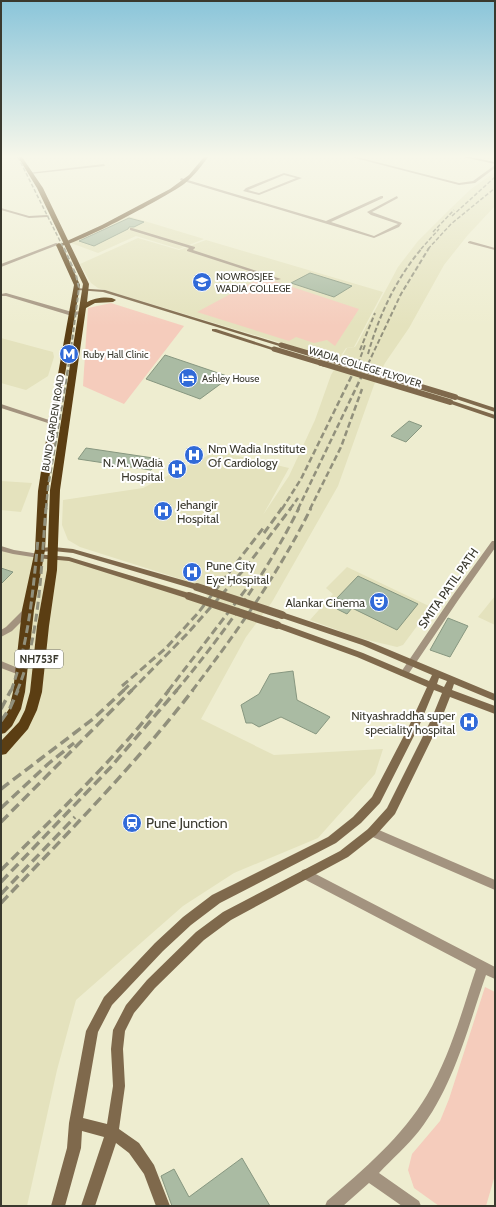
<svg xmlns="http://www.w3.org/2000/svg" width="496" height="1207" font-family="Cabin,sans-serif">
	<rect width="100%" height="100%" fill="#eeedd0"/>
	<g fill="#e4e2bd">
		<path d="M495 172V206L467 236 444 265 409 328 385 363 374 385 338 486 272 602 246 637 201 719 274 755 383 749 375 774 318 838 234 873 183 906 76 1000 57 1070 27 1206H1V547L13 551 48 556H61L206 597 212 589 80 547 68 540 62 525 63 500 143 488 217 451 289 468 263 515 289 476 315 420 331 375 347 348 355 347 357 344 398 267 418 241 448 211 471 189Z"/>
		<path d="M128 216 204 239 179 249 136 236 98 253 71 243Z"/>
		<path d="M138 238 179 250 206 240 383 292 354 347 346 348 338 360 98 288 91 283 80 264Z"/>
		<path d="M1 338 53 352 54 357 48 376 26 390 1 383Z"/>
		<path d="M1 481 32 483 21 512 1 510Z"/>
		<path d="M347 567 431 607 403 645 397 647 359 638 310 620 333 594 326 588Z"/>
		<path d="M495 596V625L478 617Z"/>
	</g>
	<g fill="#f5ccbc">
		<path d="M262 277 359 309 335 346 327 340 314 343 296 337 289 341 197 312Z"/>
		<path d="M111 303 184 326 124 404 83 386 88 308Z"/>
		<path d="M485 987 495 992V1175L486 1206H439L414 1188 408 1170 412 1154 440 1121 449 1099Z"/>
	</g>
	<g fill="#aabba3" stroke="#879780">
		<path d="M129 218 144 222 134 227H129L128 229 94 246 79 241Z"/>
		<path d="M310 273 352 286 334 297 291 283Z"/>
		<path d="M165 355 230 377 200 399 146 379Z"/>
		<path d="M409 421 422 426 406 442 391 436Z"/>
		<path d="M86 448 160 459 151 470 78 459Z"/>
		<path d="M1 568 13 572 1 584Z"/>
		<path d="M358 576 418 604 397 630 352 608 347 614 337 609 344 601 337 598Z"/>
		<path d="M448 618 468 626 450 657 430 650Z"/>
		<path d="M293 671 297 700 330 717 316 734 281 717 259 727 252 723H246L241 705 259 694 270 674Z"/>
		<path d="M242 1158 270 1206H172L161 1176 174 1169 189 1197Z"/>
	</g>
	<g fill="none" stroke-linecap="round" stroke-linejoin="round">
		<path fill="#a3937f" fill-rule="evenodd" d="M132 228 195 247V248L193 250 281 279 277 280 187 251V250L189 248 130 230V228Z"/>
		<g fill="#a3937f" fill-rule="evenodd">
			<path d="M104 164 105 166 30 174 28 173Z"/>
			<path d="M284 173 302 178 259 195 243 191 246 188ZM284 175 296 178 259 193 248 190Z"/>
			<path d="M181 178 326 221 381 196H383V198L331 222 374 236 398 224 371 215 367 212 397 196 398 198 372 212 402 223 399 227 374 238 180 180Z"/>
			<path d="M1 208 29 216 47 215 49 216 47 217 29 218 1 210Z"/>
			<path d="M470 241 495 248V250L468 243V242Z"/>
			<path d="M6 293 72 312 81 311 84 313 72 316 6 296H1V294Z"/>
			<path d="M1 404 55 422 56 423 53 425 51 424 1 408Z"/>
			<path d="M1 546 14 550 39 554 43 556 39 558 13 554 1 551Z"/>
			<path d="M372 827 495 880V890L368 835 367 832 368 829Z"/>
			<path d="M306 869 495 967V979L486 975C468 1027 454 1086 419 1131 407 1146 392 1159 379 1173L419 1201 421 1206H402L369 1183 343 1206H325L327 1201C363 1170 403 1136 427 1095 450 1056 462 1011 476 969L302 878 301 874 302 870Z"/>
		</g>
		<g fill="#a3937f" fill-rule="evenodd">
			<path d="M351 157H357L459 183 473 181 495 165V168L475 183 459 185Z"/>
			<path d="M56 243 60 244 1 267V264Z"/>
			<path d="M492 541H495V548L459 599 407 676H401L400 674 401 672 453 595Z"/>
			<path d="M28 607 31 608 32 610 31 612 12 631 1 637V630L6 627 25 608Z"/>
			<path d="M1 661 25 671 26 673 25 675 22 676 1 668Z"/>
		</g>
		<g fill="#7f694c" fill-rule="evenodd">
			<path d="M463 157H470L495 162V164Z"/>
			<path d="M75 288 105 290 284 345 279 346 103 292 77 290H75Z"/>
			<path d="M212 329H216L277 349 272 350 212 331Z"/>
			<path d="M455 395 495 408V412L453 398V396Z"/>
			<path d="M450 400 495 415V419L448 403V401Z"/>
			<path d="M53 547 73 549 200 585 201 587 197 590 73 553 53 551 40 552 36 550 40 548Z"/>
			<path d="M36 554 69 557 192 594 193 596 189 599 69 561 36 558 35 556Z"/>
			<path d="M282 612 368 641 495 694V701L454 684 452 690 495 706V714L450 697 441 720 395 814 376 835 348 857 231 920 204 940 155 988 134 1013 125 1031 123 1049 125 1086 119 1129 139 1143 154 1165 170 1206H156L144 1174 129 1153 116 1143 95 1206H81L104 1137 82 1131 81 1148 65 1206H51L67 1148 69 1123 86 1031 104 997 155 943 183 917 212 895 328 837 353 817 372 797 410 724 427 687 357 657 274 627 273 625 274 623H280L363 653 429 681 432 675 362 645 279 617 278 615 279 613ZM439 678 447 681 444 687 437 684ZM434 690 442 693 431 720 387 808 368 829 340 851 223 912 196 932 147 980 126 1005 113 1030 111 1049 113 1086 107 1124 83 1118 98 1032 112 1005 163 951 191 925 220 903 336 843 361 823 380 803 420 724Z"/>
		</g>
		<path fill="#664b26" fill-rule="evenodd" d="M204 157H208C201 167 194 176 184 184 171 194 65 252 56 246L102 225 170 189 189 175Z"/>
		<g fill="#5b3e13" fill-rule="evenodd">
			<path d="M18 157H22L43 188 89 284 87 302C94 298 110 295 116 300L113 302 95 303 86 308 60 490 57 570 49 626 42 692 37 710 28 729 6 754 1 755V741L19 722 25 710 30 692 37 626 47 570 50 490 83 284 37 188Z"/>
			<path d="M59 243 62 245 80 285 52 452 48 491 45 550 34 610 25 692 21 709 12 726 5 733 1 734V721L9 709 13 692 22 610 35 550 38 491 44 452 74 285 56 245Z"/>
		</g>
		<g stroke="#91907c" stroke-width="1.5" stroke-dasharray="4 2" stroke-linecap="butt">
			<path d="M18 157 64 249"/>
			<path d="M452 216 495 177"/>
			<path d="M433 232 454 210"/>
			<path d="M421 249 439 229"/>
			<path d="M428 249 451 224 495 188"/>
		</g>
		<g stroke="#91907c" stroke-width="2" stroke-dasharray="5 2.5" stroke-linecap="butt">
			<path d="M64 248 76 275 79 288 69 364"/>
			<path d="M360 350 375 313"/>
			<path d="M368 354C379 315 396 279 422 248"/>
			<path d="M358 364 365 345"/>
			<path d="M368 364 401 294 429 248"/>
		</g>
		<g stroke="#91907c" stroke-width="2.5" stroke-dasharray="6 3" stroke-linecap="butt">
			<path d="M46 509 48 487 69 363"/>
			<path d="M282 509 301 479 358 363"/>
			<path d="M290 509 298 498"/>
			<path d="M298 509 368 363"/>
			<path d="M310 509 341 447 362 389"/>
		</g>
		<g stroke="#91907c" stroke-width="3" stroke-dasharray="8 4" stroke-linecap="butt">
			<path d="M264 533 282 508"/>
			<path d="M122 686 166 648 198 613 264 527"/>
			<path d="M11 691C29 642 33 591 38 539"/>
			<path d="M17 691C40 638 41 566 46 508"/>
			<path d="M123 691 129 685"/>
			<path d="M131 691 187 634 246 567 291 508"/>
			<path d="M168 691 250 584"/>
			<path d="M176 691C223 635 266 574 299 508"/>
			<path d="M192 691C236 633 279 573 311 508"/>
		</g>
		<g stroke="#91907c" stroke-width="3.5" stroke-dasharray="10 5" stroke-linecap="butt">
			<path d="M1 709 11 690"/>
			<path d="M1 721 10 708 18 690"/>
			<path d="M1 789 93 719 124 690"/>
			<path d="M1 808 48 764 74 743"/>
			<path d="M1 822 132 690"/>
			<path d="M1 870C59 812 119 755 169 690"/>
			<path d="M1 882 110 768 177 690"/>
			<path d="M1 894 75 817"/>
			<path d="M1 903C67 834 134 766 193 690"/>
		</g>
		<g stroke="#7f694c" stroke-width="5">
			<path d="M281 345 345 364"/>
			<path d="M274 349 324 364"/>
		</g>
		<g stroke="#7f694c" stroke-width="6">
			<path d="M321 363 450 402"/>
			<path d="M342 363 455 397"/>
		</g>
		<g stroke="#7f694c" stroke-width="8">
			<path d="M197 587 282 615"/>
			<path d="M189 596 277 625"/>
		</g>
	</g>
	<linearGradient id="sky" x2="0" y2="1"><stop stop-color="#8ac5da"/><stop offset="0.48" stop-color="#f7f7ea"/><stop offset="1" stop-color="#f7f7ea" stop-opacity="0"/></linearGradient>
	<rect width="496" height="326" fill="url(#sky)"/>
	<defs>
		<g id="university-disc" transform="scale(1)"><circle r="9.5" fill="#316ad8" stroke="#fff"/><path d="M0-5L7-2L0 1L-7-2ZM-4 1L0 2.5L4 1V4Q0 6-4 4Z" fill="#fff"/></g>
		<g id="metro-disc" transform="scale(1)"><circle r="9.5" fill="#316ad8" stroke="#fff"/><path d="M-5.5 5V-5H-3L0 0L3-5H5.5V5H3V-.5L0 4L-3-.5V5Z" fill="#fff"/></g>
		<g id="hotel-disc" transform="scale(1)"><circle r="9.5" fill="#316ad8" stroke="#fff"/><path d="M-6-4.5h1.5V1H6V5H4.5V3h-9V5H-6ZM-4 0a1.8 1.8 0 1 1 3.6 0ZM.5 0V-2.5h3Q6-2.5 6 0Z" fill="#fff"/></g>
		<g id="hospital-disc" transform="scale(1)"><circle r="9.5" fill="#316ad8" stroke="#fff"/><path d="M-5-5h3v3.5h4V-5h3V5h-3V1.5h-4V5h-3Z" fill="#fff"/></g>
		<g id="theatre-disc" transform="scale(1)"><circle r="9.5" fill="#316ad8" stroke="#fff"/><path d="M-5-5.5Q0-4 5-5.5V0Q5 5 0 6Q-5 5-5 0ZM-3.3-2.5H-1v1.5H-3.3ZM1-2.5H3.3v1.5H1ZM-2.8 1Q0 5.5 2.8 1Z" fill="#fff"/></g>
		<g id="station-disc" transform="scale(1)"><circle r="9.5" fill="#316ad8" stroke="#fff"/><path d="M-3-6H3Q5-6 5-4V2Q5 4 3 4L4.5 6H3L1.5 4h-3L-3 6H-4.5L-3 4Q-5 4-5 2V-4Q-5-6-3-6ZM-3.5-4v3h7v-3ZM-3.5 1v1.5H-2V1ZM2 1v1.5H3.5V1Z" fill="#fff"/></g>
	</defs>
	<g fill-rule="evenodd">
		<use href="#university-disc" x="202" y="282"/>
		<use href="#metro-disc" x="69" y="354"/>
		<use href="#hotel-disc" x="188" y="378"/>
		<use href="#hospital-disc" x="194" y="455"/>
		<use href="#hospital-disc" x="177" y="469"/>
		<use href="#hospital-disc" x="163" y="511"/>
		<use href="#hospital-disc" x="192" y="572"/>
		<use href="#theatre-disc" x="379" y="602"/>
		<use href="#hospital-disc" x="469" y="722"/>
		<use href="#station-disc" x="132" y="823"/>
	</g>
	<g text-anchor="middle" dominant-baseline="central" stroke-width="4" stroke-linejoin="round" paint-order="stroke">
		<g font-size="10" fill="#3a392e" stroke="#fff" text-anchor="start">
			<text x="216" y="276">NOWROSJEE<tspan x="216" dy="12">WADIA COLLEGE</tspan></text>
			<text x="83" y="354">Ruby Hall Clinic</text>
			<text x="202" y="378">Ashley House</text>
		</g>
		<g font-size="10" fill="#3a392e" stroke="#fff">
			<text transform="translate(365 367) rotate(17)">WADIA COLLEGE FLYOVER</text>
			<text transform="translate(53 423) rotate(-81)">BUND GARDEN ROAD</text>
		</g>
		<rect fill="#fff" stroke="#75746d" stroke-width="1" x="15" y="650" width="48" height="18" rx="3"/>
		<g font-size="11" font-weight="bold" fill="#3a392e">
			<text x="39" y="659">NH753F</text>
		</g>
		<g font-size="12" fill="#3a392e" stroke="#fff" text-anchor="start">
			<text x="208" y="448">Nm Wadia Institute<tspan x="208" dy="14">Of Cardiology</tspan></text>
			<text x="163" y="462" text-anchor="end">N. M. Wadia<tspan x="163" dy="14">Hospital</tspan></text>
			<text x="177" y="504">Jehangir<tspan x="177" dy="14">Hospital</tspan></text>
			<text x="206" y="565">Pune City<tspan x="206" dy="14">Eye Hospital</tspan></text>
			<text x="365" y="602" text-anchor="end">Alankar Cinema</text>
			<text x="455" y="715" text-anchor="end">Nityashraddha super<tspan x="455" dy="14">speciality hospital</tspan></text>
		</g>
		<g font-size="12" fill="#3a392e" stroke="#fff">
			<text transform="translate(448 588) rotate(-55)">SMITA PATIL PATH</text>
		</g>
		<g font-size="14" fill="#3a392e" stroke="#fff" text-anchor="start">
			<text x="146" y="823">Pune Junction</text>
		</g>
	</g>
	<rect width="496" height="1207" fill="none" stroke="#3a392e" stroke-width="4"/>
</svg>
